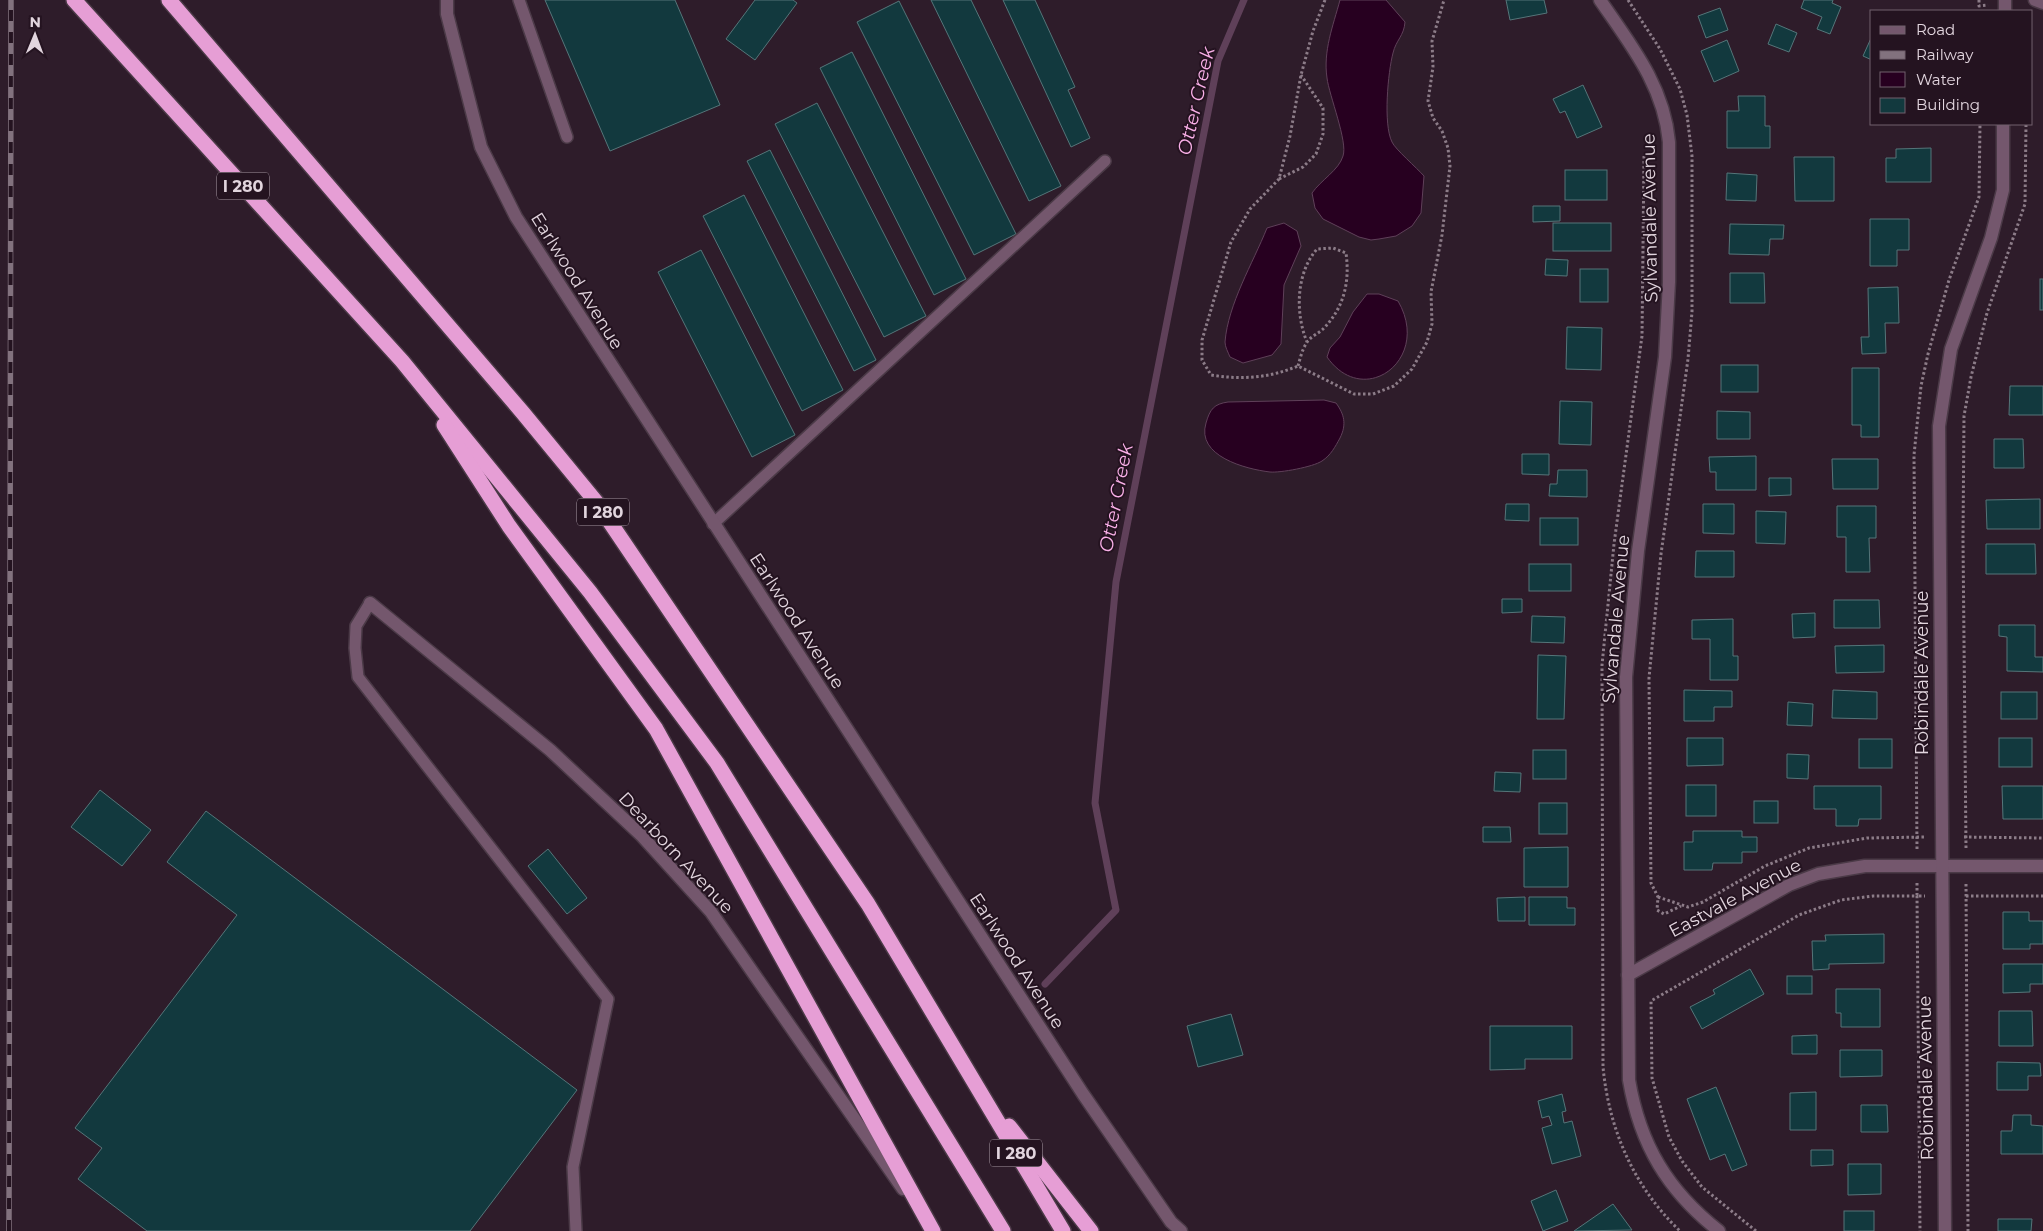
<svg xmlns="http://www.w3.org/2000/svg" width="2043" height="1231" font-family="Montserrat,sans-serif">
	<rect width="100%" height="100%" fill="#2e1c2a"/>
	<g fill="#270020" stroke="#5f4059">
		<path d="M1340 0H1386L1405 22C1404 36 1396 40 1393 53 1388 72 1383 124 1392 142 1395 149 1417 168 1424 176L1421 213 1412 226 1396 236 1379 239 1371 240 1359 237 1323 219 1315 208 1312 193C1321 180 1339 170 1343 156 1348 142 1329 95 1327 78 1323 51 1333 26 1340 0Z"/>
		<path d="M1284 223 1297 231 1301 246 1284 285 1281 344 1272 355 1243 363 1230 357C1228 352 1225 347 1225 342 1228 304 1253 263 1267 228Z"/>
		<path d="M1367 294H1379L1398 301C1432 359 1364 410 1327 357L1330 348 1340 337 1353 312Z"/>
		<path d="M1324 400 1336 403C1344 414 1347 424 1340 438 1335 447 1331 455 1322 461 1313 467 1280 473 1270 472 1245 469 1196 456 1206 423 1210 409 1214 404 1228 402Z"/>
	</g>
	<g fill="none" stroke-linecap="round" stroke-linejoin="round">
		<path stroke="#5f4059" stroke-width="7" d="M1045 984 1116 910 1095 803 1116 582 1218 61 1244 0"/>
	</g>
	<g fill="#12393e" stroke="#557579">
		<path d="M545 0H675L720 105 610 151Z"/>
		<path d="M755 0H793L797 3 755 60 726 39Z"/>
		<path d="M931 0H971L1061 186 1029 201Z"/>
		<path d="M1003 0H1035L1075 87 1068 90 1090 138 1071 147Z"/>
		<path d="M1506 0H1544L1547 13 1510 20Z"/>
		<path d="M1804 0H1833L1832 3 1841 7 1830 34 1817 29 1822 17 1801 8Z"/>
		<path d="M899 1 1016 234 974 255 857 22Z"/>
		<path d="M1720 8 1728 30 1706 38 1698 16Z"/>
		<path d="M1776 24 1797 33 1789 52 1768 44Z"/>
		<path d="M1872 36V60L1863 56Z"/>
		<path d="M1727 40 1739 71 1714 82 1701 51Z"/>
		<path d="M852 52 966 279 934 295 820 68Z"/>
		<path d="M1583 85 1602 127 1577 138 1565 111 1560 113 1553 99Z"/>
		<path d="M1738 96H1765V126H1770V148H1727V111H1739Z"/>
		<path d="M817 103 926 316 884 337 775 124Z"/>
		<path d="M1931 148V182H1886V158H1896V149Z"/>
		<path d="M770 150 876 360 854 371 747 161Z"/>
		<path d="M1794 157H1834V201H1795Z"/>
		<rect x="1565" y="170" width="42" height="30"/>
		<path d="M1727 173 1757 175 1756 201 1726 200Z"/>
		<path d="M744 195 843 390 802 411 703 216Z"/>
		<path d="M1533 206H1560V221L1533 222Z"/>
		<path d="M1870 219H1909V250H1897V266H1870Z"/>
		<rect x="1553" y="223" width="58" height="28"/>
		<path d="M1730 224 1784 225 1783 239H1770L1769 255 1729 254Z"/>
		<path d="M701 250 795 435 752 457 658 272Z"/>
		<path d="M1546 259 1568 260 1567 276 1545 275Z"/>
		<rect x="1580" y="269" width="28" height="33"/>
		<path d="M1730 273H1764L1765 303H1730Z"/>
		<rect x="2040" y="279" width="3" height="31"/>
		<path d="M1898 287 1899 323H1885L1886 353 1862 354 1861 337H1869L1868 288Z"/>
		<path d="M1567 327 1602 328 1601 370 1566 369Z"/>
		<rect x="1721" y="365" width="37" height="27"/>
		<path d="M1852 368H1879V437H1861V425H1852Z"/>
		<path d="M2010 386H2043V415H2009Z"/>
		<path d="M1560 401 1592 402 1591 445 1559 444Z"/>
		<path d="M1717 411 1750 412V439H1717Z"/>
		<path d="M1994 439H2023L2024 468H1994Z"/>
		<path d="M1522 454H1549V475L1522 474Z"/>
		<path d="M1756 456V490H1716V472H1710L1709 457Z"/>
		<path d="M1832 459H1878V489H1833Z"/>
		<path d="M1558 470H1587V497L1549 496 1550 484H1557Z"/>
		<path d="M1769 478H1791V495L1769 496Z"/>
		<path d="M2040 499V529H1987L1986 500Z"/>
		<path d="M1506 504H1529V521L1505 520Z"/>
		<path d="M1703 504H1734V534L1703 533Z"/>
		<path d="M1837 506H1876V538H1869L1870 572H1846V537H1837Z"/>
		<path d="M1756 511 1786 512 1785 544 1756 543Z"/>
		<rect x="1540" y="518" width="38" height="27"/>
		<path d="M1986 544H2035L2036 574H1986Z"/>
		<path d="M1696 551H1734V577H1695Z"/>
		<rect x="1529" y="564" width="42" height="27"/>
		<path d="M1502 599H1522V612L1502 613Z"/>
		<path d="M1834 600H1879L1880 628H1834Z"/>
		<path d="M1815 613V637L1793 638 1792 614Z"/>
		<path d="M1532 616 1565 617 1564 643 1531 642Z"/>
		<path d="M1733 619V656H1738V680H1710V639H1692V620Z"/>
		<path d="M1999 625H2035V657H2043V672L2007 671V637L1999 636Z"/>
		<path d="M1884 645V672L1836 673 1835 646Z"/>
		<path d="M1538 655 1566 656 1564 719H1537Z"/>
		<path d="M1684 690 1732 691V707H1714V721H1684Z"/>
		<path d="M1833 690 1877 692V719L1832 718Z"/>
		<rect x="2001" y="692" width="36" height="27"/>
		<path d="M1788 702 1813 704 1812 726 1787 725Z"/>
		<path d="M1687 738H1723V765L1687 766Z"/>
		<rect x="1999" y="738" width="33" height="29"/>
		<rect x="1859" y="739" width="33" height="29"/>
		<rect x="1533" y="750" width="33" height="29"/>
		<path d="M1787 754 1809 755 1808 779 1787 778Z"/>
		<path d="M1495 772 1521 773 1520 792 1494 791Z"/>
		<rect x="1686" y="785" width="30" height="31"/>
		<path d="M1814 786H1881V819H1859L1858 826H1836V809H1814Z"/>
		<path d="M2002 786H2043V819H2003Z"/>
		<path d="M100 790 151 830 122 866 71 827Z"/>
		<rect x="1754" y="801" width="24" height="22"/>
		<rect x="1539" y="803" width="28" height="31"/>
		<path d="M206 811 577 1090 470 1231H147L78 1179 102 1148 75 1128 237 915 167 862Z"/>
		<path d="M1483 827H1510L1511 842H1483Z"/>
		<path d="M1693 831H1742V837H1757V852H1742V863H1713L1712 870H1684V842H1693Z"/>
		<path d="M1568 847V887H1524V848Z"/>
		<path d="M548 849 587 898 567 914 528 866Z"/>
		<path d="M1525 897V921H1498L1497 898Z"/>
		<path d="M1529 897H1567V908H1575V925H1529Z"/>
		<path d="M2003 912H2029V921H2043V944H2030V949H2003Z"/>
		<path d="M1884 934V963L1829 964V969L1813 970 1812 941H1826L1825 935Z"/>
		<path d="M2003 964H2043V984H2030V992L2003 993Z"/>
		<path d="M1750 969 1764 994 1702 1029 1690 1007 1715 994 1713 990Z"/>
		<rect x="1787" y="976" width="25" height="18"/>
		<path d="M1836 989H1880V1027H1841V1013H1836Z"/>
		<path d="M1999 1011H2032L2033 1046H1999Z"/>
		<path d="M1231 1014 1243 1055 1198 1067 1187 1026Z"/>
		<path d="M1490 1026H1572V1059H1525V1069L1490 1070Z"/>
		<path d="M1817 1035V1054H1792V1036Z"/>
		<path d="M1840 1050H1882V1076L1840 1077Z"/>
		<path d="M1997 1062 2040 1063 2041 1076H2028V1090H1997Z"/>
		<path d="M1716 1087 1747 1165 1732 1171 1725 1154 1710 1160 1687 1099Z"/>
		<path d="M1816 1092V1130H1790V1093Z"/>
		<path d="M1562 1094 1566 1111 1562 1112 1564 1123 1572 1121 1581 1156 1552 1164 1542 1128 1552 1125 1549 1116 1542 1118 1538 1101Z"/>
		<path d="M1861 1105H1887L1888 1132H1861Z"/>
		<path d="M2013 1115H2031V1125L2043 1126V1154H2001V1131H2012Z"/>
		<path d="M1811 1150H1833V1165L1811 1166Z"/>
		<path d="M1848 1164H1881V1194L1848 1195Z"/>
		<path d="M1556 1190 1568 1221 1543 1231 1531 1201Z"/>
		<path d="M1613 1204 1632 1230 1574 1231Z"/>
		<rect x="1844" y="1211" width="30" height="20"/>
		<path d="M1998 1219H2032L2031 1231H1998Z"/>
	</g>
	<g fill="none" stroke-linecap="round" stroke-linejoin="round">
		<g stroke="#4b3a47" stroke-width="14">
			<g id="service">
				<path d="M519 0 567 137"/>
				<path d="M713 524 1105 161"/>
				<path d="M370 603 356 626 355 648 358 677 608 999 573 1167 576 1231"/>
			</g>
		</g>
		<g stroke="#4b3a47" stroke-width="15">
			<g id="minor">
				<path d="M447 0V14L481 147 516 217 1083 1094 1171 1222 1181 1231"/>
				<path d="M1600 0C1631 45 1664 86 1669 142V282L1665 357 1638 551 1626 677 1629 1080C1640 1145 1668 1191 1719 1231"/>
				<path d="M2035 0 2043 3"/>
				<path d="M2005 11V0"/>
				<path d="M370 603 550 750 641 835 711 912 903 1189"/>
				<path d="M1628 975 1789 885 1818 874 1865 866H2043"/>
				<path d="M1945 1231 1939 426 1951 349 1991 238 2003 190V124"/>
			</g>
		</g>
		<g stroke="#4b3a47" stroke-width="18">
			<g id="motorway">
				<path d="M74 0 402 361 590 592 717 763 1003 1231"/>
				<path d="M169 0 523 413 597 503 868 904 1063 1231"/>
				<path d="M444 425 509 526 656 729 933 1231"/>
				<path d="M1009 1126 1091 1231"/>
			</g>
		</g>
		<g stroke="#8c7c88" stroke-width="3" stroke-dasharray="2.5 2.5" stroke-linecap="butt">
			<path d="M1325 0 1313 31 1301 75 1290 136 1279 179 1250 209 1231 242 1202 340V360L1211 375C1242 380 1269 378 1298 366L1354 394H1373L1394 386 1412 369 1427 342 1432 324 1431 292 1442 235 1450 166 1448 148 1442 131 1433 118 1428 101 1433 67 1432 41 1444 0"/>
			<path d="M1628 0 1660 49 1680 89 1687 115 1692 156V312L1688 359 1661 554 1649 678 1651 883 1658 897 1657 910 1664 914 1681 906"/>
			<path d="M1979 0V6L1988 5"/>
			<path d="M1644 156 1642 336 1614 544 1602 665 1603 1067C1609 1130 1634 1187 1680 1231"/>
			<path d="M1279 179 1303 167 1316 154 1323 134V108L1301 75"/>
			<path d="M1298 366C1300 359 1302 350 1306 344 1309 337 1318 334 1323 329 1344 308 1350 282 1346 253L1333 248 1317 249C1296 273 1295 313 1307 342"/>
			<path d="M1964 837 2043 838"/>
			<path d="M1966 848 1963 539 1964 416 1971 377 1987 313 2025 204 2026 124"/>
			<path d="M1917 849 1914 455 1921 386 1928 354 1949 280 1979 197 1980 124"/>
			<path d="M1917 883V896H1925"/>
			<path d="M1966 884 1968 1231"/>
			<path d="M1966 896H2043"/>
			<path d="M1658 897 1688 907 1703 902 1765 866 1809 848 1867 838 1926 837"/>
			<path d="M1756 1231 1702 1187 1682 1161 1669 1137 1652 1078 1651 1001 1799 915 1841 900 1873 896H1917L1920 1231"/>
		</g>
		<use href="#service" stroke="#74576d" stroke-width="11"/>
		<use href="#minor" stroke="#74576d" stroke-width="12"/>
		<use href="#motorway" stroke="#e69ed5" stroke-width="15"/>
		<g stroke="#82727e" stroke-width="5.5">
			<path id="rail" d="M9 1231 11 0"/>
		</g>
		<use href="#rail" stroke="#241320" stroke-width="4" stroke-dasharray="11" stroke-linecap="butt"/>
	</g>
	<g text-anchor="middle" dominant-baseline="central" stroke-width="4" stroke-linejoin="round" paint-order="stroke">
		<g fill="#241320" stroke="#a99ba5" stroke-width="1">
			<rect x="217" y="172.5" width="52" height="27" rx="4"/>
			<rect x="577" y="498.5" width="52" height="27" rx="4"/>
			<rect x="990" y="1139.5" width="52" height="27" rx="4"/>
		</g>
		<g font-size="16" font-weight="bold" fill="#e2d5de">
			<text x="243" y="186">I 280</text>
			<text x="603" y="512">I 280</text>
			<text x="1016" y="1153">I 280</text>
		</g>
		<g font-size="18" fill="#e2d5de" stroke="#241320">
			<text transform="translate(1650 218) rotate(-91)">Sylvandale Avenue</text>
			<text transform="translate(577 281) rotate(58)">Earlwood Avenue</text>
			<text transform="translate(1616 619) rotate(-85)">Sylvandale Avenue</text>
			<text transform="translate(797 621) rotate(57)">Earlwood Avenue</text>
			<text transform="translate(1922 673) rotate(-90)">Robindale Avenue</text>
			<text transform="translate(676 853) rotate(47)">Dearborn Avenue</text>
			<text transform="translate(1735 898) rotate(-28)">Eastvale Avenue</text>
			<text transform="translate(1017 961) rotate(57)">Earlwood Avenue</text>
			<text transform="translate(1926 1078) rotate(-91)">Robindale Avenue</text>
		</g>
		<g font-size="19" font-style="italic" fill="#fab0e8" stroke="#241320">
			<text transform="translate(1196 101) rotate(-77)">Otter Creek</text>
			<text transform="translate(1116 498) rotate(-79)">Otter Creek</text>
		</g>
	</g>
	<rect x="1870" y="10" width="162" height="115" fill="#241320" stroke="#70616c"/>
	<rect x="1880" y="26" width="25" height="8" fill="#74576d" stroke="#70616c"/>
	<text x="1916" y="35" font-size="15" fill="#e2d5de">Road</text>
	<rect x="1880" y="51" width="25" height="8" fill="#82727e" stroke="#70616c"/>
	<text x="1916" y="60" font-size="15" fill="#e2d5de">Railway</text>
	<rect x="1880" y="72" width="25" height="15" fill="#270020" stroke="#70616c"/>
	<text x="1916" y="85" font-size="15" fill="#e2d5de">Water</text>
	<rect x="1880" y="98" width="25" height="15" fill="#12393e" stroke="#70616c"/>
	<text x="1916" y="110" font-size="15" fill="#e2d5de">Building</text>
	<g transform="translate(35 35) rotate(1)" stroke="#241320" stroke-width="4" paint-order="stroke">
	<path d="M0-4L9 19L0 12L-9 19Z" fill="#e2d5de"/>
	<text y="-8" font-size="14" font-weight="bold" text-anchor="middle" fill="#e2d5de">N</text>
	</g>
</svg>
